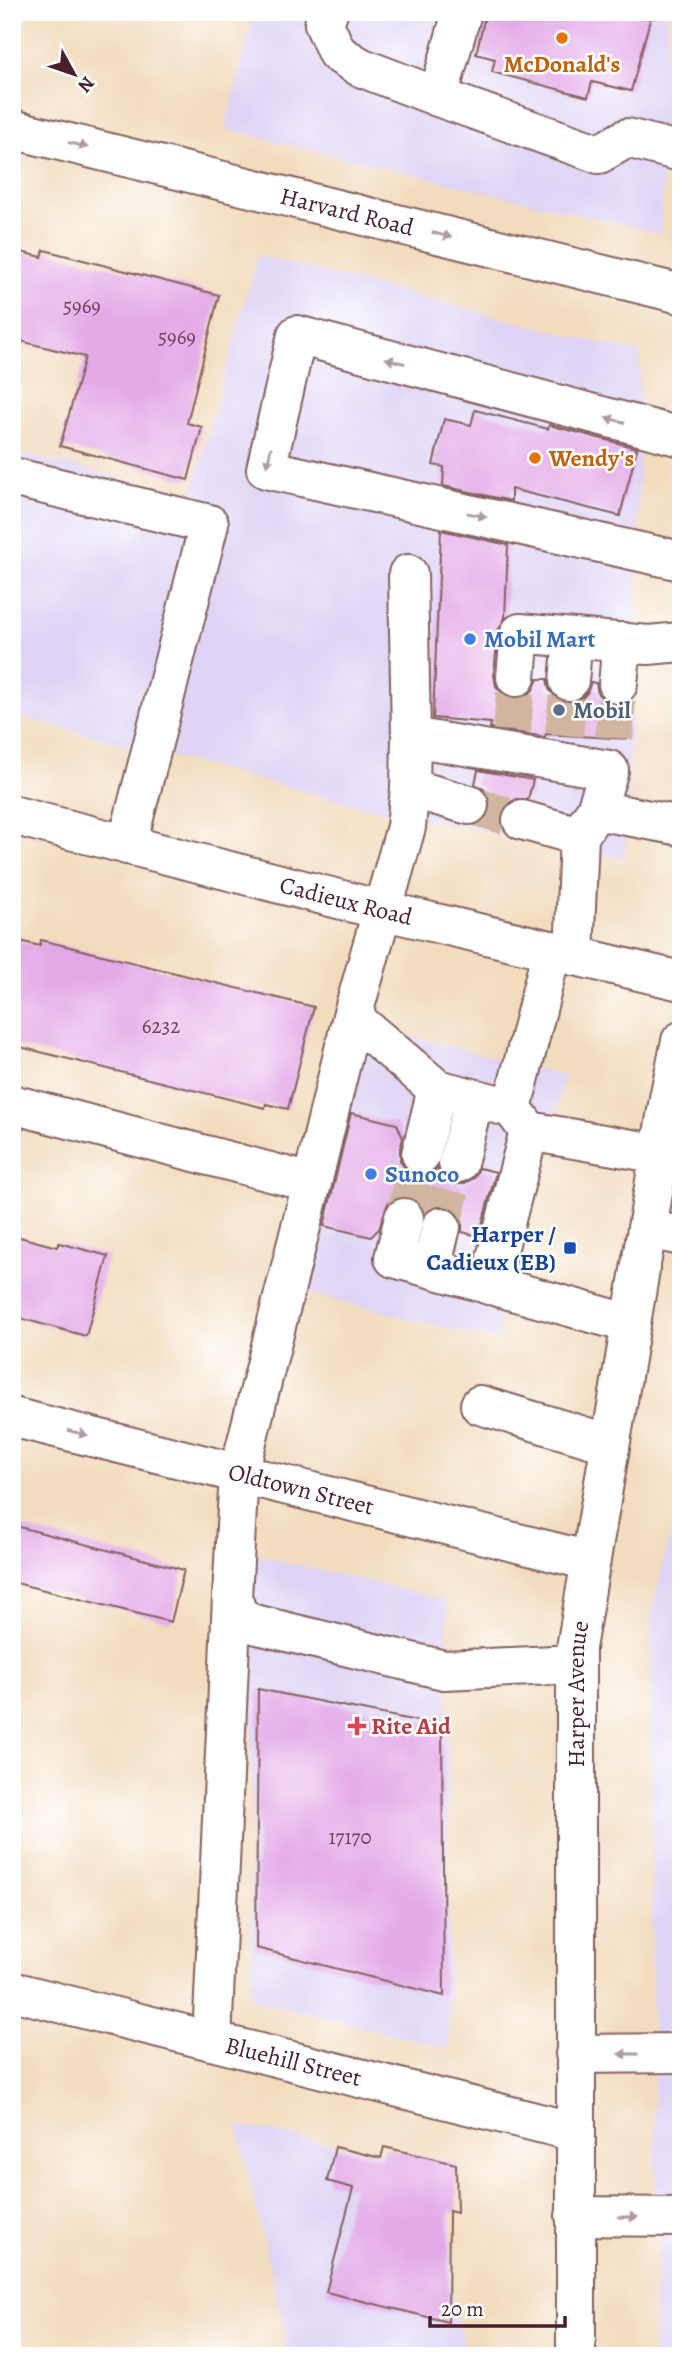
<svg xmlns="http://www.w3.org/2000/svg" width="693" height="2368" font-family="Alegreya,serif">
	<rect width="100%" height="100%" fill="#fff"/>
	<filter id="ink" filterUnits="userSpaceOnUse"><feTurbulence type="fractalNoise" baseFrequency=".0143" numOctaves="2"/><feDisplacementMap in="SourceGraphic" scale="14" xChannelSelector="R" yChannelSelector="G"/><feConvolveMatrix kernelMatrix="1 2 1 2 8 2 1 2 1" color-interpolation-filters="sRGB"/></filter>
	<filter id="wash" filterUnits="userSpaceOnUse"><feTurbulence type="fractalNoise" baseFrequency=".00686" numOctaves="4" result="noise"/><feDisplacementMap in="SourceGraphic" scale="28" xChannelSelector="R" yChannelSelector="G"/><feGaussianBlur stdDeviation="1.57" result="paint"/><feColorMatrix in="noise" values="0 0 0 0 0 0 0 0 0 0 0 0 0 0 0 0 0 1.4 0 .05"/><feComposite in="paint" operator="in"/></filter>
	<g filter="url(#wash)">
		<rect width="100%" height="100%" fill="#f2dcbe"/>
		<g fill="#dfd4f5">
			<path d="M254 12H668L661 234 225 129Z"/>
			<path d="M258 256 640 353 638 574 625 859 361 806 12 715V452L191 494Z"/>
			<path d="M368 1025 565 1076 496 1341 299 1291Z"/>
			<path d="M681 1489V2356H653V2287L658 2286 652 1999 651 1614Z"/>
			<path d="M252 1554 447 1600 449 2049 251 1999Z"/>
			<path d="M237 2125 451 2168V2294L467 2356H284L285 2333Z"/>
		</g>
		<g id="blocks">
			<g fill="#e4aae8">
				<path d="M486 12H652L631 91 592 82 588 97 492 72 495 59 476 54Z"/>
				<path d="M12 250 42 257 44 250 219 295 187 423 202 427 188 480 60 446 85 357 12 339Z"/>
				<path d="M475 410 548 429 549 425 637 448 620 516 511 489V501L443 486 444 467 433 465 444 419 471 425Z"/>
				<path d="M441 530 508 545 505 618 498 631 494 675 496 686 503 694 513 699 525 697 533 690 538 679H547L549 689 556 698 568 703 579 701 587 693 591 682 596 683 598 694 606 702 617 706 630 701 627 739 546 734 545 737 490 728 491 723 433 718Z"/>
				<path d="M478 770 533 780 528 799H517L507 804 501 813V825L485 820 490 810V800L485 790 475 784Z"/>
				<path d="M12 939 40 946 41 940 314 1007 288 1109 266 1104 265 1108 12 1045Z"/>
				<path d="M351 1113 397 1124 403 1138 400 1149V1161L406 1170 415 1175H426L437 1169 443 1179 453 1184H463L474 1178 479 1168 496 1172 479 1236 462 1232V1220L456 1211 447 1206H436L425 1212 419 1202 409 1197H397L388 1203 379 1229 371 1237 324 1226Z"/>
				<path d="M12 1235 57 1247 59 1243 108 1256 86 1336 12 1316Z"/>
				<path d="M12 1525 184 1570 171 1622 12 1582Z"/>
				<path d="M258 1689 442 1726 444 1996 256 1948Z"/>
				<path d="M335 2147 381 2158 384 2147 456 2164 457 2213 449 2211 448 2322 326 2292 353 2188 327 2181Z"/>
			</g>
		</g>
	</g>
	<g filter="url(#ink)">
		<use href="#blocks" fill-opacity="0" stroke="#85615e" stroke-width="2"/>
		<g fill="none" stroke-linecap="round" stroke-linejoin="round">
			<g stroke="#d0b6a1" stroke-width="38" stroke-dasharray="38 19" stroke-linecap="butt">
				<path d="M512 731 516 677"/>
				<path d="M564 735 569 681"/>
				<path d="M614 738 618 684"/>
				<path d="M469 805 522 820"/>
				<path d="M404 1218 421 1154"/>
				<path d="M441 1227 458 1163"/>
			</g>
			<g stroke="#85615e" stroke-width="42">
				<g id="minor">
					<path d="M328 12 324 24 337 53 360 67 438 97"/>
					<path d="M462 12 438 97 599 154 627 138 681 152"/>
					<path id="s1" d="M12 129 681 294"/>
					<path d="M681 437 297 335 266 469 681 561"/>
					<path d="M12 477 209 524 127 845"/>
					<path d="M408 574 411 737 609 770 596 810 579 836 574 956"/>
					<path d="M516 677 520 633 648 645 681 642"/>
					<path d="M569 681 573 638"/>
					<path d="M618 684 622 642"/>
					<path d="M411 737 410 788 406 827 352 1017 312 1183 239 1473 232 1597 238 1614 250 1623 444 1670 576 1664"/>
					<path d="M410 788 469 805"/>
					<path d="M596 810 681 826"/>
					<path id="s2" d="M12 815 381 910 681 981"/>
					<path d="M522 820 579 836"/>
					<path d="M352 1017 437 1089 512 1108 552 950"/>
					<path d="M12 1104 312 1183"/>
					<path d="M529 1131 660 1154"/>
					<path d="M421 1154 437 1089"/>
					<path d="M458 1163 474 1099"/>
					<path d="M404 1218 394 1258 631 1324"/>
					<path d="M647 1229 681 1236"/>
					<path d="M431 1268 441 1227"/>
					<path d="M489 1285 529 1131 512 1108"/>
					<path d="M480 1405 610 1444"/>
					<path id="s3" d="M12 1417 590 1561"/>
					<path id="s4" d="M12 1991 575 2132"/>
					<path d="M212 2041 232 1597"/>
					<path d="M575 2054 681 2053"/>
					<path d="M575 2216 681 2217"/>
				</g>
			</g>
			<g stroke="#85615e" stroke-width="42">
				<g id="major">
					<path id="s5" d="M576 2356V1648L670 1093 681 1041"/>
				</g>
			</g>
			<use href="#minor" stroke="#fff" stroke-width="38"/>
			<use href="#major" stroke="#fff" stroke-width="38"/>
		</g>
		<defs><path id="oneway-solid" d="M-6-.8H1V-3.2L6.5 0L1 3.2V.8H-6Z" transform="scale(1.75)"/></defs>
		<g fill="#ae9aa0">
			<use href="#oneway-solid" transform="translate(78 145) rotate(14)"/>
			<use href="#oneway-solid" transform="translate(442 235) rotate(14)"/>
			<use href="#oneway-solid" transform="translate(395 361) rotate(-165)"/>
			<use href="#oneway-solid" transform="translate(615 420) rotate(-165)"/>
			<use href="#oneway-solid" transform="translate(269 457) rotate(102)"/>
			<use href="#oneway-solid" transform="translate(477 515) rotate(12)"/>
			<use href="#oneway-solid" transform="translate(78 1433) rotate(14)"/>
			<use href="#oneway-solid" transform="translate(628 2054) rotate(180)"/>
			<use href="#oneway-solid" transform="translate(628 2217)"/>
		</g>
	</g>
	<g fill="#e8710a" stroke="#fff" stroke-width="2.5">
		<circle cx="562" cy="38" r="7"/>
		<circle cx="535" cy="458" r="7"/>
	</g>
	<g fill="#3f7fe0" stroke="#fff" stroke-width="2.5">
		<circle cx="470" cy="639" r="7"/>
		<circle cx="371" cy="1174" r="7"/>
	</g>
	<circle fill="#5c6f8a" stroke="#fff" stroke-width="2.5" cx="559" cy="710" r="7"/>
	<rect fill="#1a4fb4" stroke="#fff" stroke-width="2.5" x="563" y="1241" width="14" height="14" rx="3.5"/>
	<path fill="#e0444e" stroke="#fff" stroke-width="2.5" d="M353.5 1715.5h7v7h7v7h-7v7h-7v-7h-7v-7h7z"/>
	<g text-anchor="middle" dominant-baseline="central" stroke-width="5" stroke-linejoin="round" paint-order="stroke">
		<g font-size="21" fill="#70425a">
			<text x="82" y="306">5969</text>
			<text x="177" y="337">5969</text>
			<text x="161" y="1026">6232</text>
			<text x="350" y="1837">17170</text>
		</g>
		<g font-size="24" font-weight="bold" fill="#c56008" stroke="#fff">
			<text x="562" y="64">McDonald's</text>
			<text x="549" y="458" text-anchor="start">Wendy's</text>
		</g>
		<g font-size="24" fill="#4a1f2b" stroke="#fff">
			<text stroke="none"><textPath href="#s1" startOffset="345">Harvard Road</textPath></text>
			<text stroke="none"><textPath href="#s2" startOffset="345">Cadieux Road</textPath></text>
			<text stroke="none"><textPath href="#s3" startOffset="298">Oldtown Street</textPath></text>
			<text stroke="none"><textPath href="#s5" startOffset="662">Harper Avenue</textPath></text>
			<text stroke="none"><textPath href="#s4" startOffset="290">Bluehill Street</textPath></text>
		</g>
		<g font-size="24" font-weight="bold" fill="#366cbe" stroke="#fff" text-anchor="start">
			<text x="484" y="639">Mobil Mart</text>
			<text x="385" y="1174">Sunoco</text>
		</g>
		<g font-size="24" font-weight="bold" fill="#4e5e75" stroke="#fff" text-anchor="start">
			<text x="573" y="710">Mobil</text>
		</g>
		<g font-size="24" font-weight="bold" fill="#164399" stroke="#fff" text-anchor="end">
			<text x="556" y="1234">Harper /<tspan x="556" dy="28">Cadieux (EB)</tspan></text>
		</g>
		<g font-size="24" font-weight="bold" fill="#be3a42" stroke="#fff" text-anchor="start">
			<text x="371" y="1726">Rite Aid</text>
		</g>
	</g>
	<rect width="693" height="2368" fill="none" stroke="#fff" stroke-width="42"/>
	<g transform="translate(74 74) rotate(130)" stroke="#ffffff" stroke-width="5" paint-order="stroke">
	<path d="M0-5L12 26L0 18L-12 26Z" fill="#4a1f2b"/>
	<text y="-10" font-size="19" font-weight="bold" text-anchor="middle" fill="#4a1f2b">N</text>
	</g>
	<path d="M430 2316v10h135v-10" fill="none" stroke="#4a1f2b" stroke-width="3.5"/>
	<text x="441" y="2316" font-size="21" fill="#4a1f2b" stroke="#ffffff" stroke-width="5" paint-order="stroke">20 m</text>
</svg>
